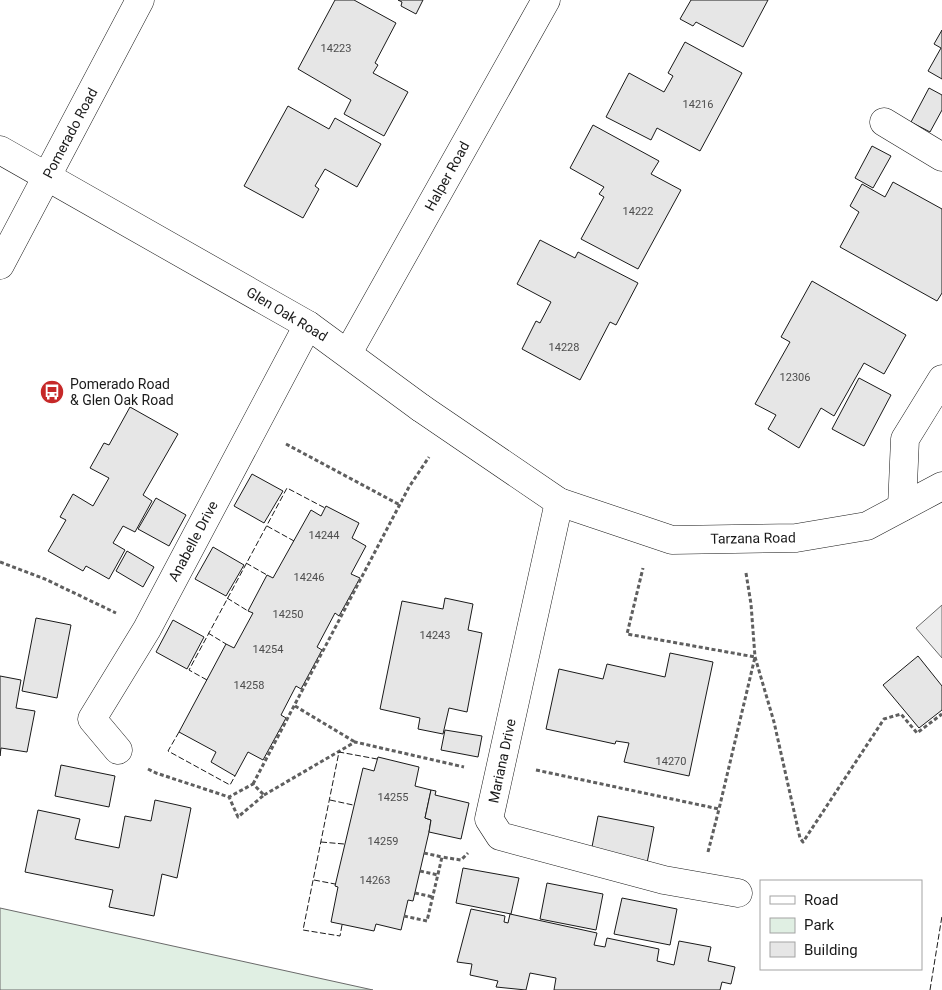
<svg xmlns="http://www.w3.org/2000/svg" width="942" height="990" font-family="Roboto,sans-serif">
	<rect width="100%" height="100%" fill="#fff"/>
	<path fill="#e0efe3" stroke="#6a6a6a" d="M0 908 373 990H0Z"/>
	<path fill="#ededed" stroke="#6a6a6a" d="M942 605V658L916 628Z"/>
	<g fill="#e6e6e6" stroke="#1a1a1a">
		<path d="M335 0H354L396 23 375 63 378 65 373 73 408 92 384 136 344 114 351 100 298 69Z"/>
		<path d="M398 0H423L416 14 401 6 402 2Z"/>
		<path d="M691 0H768L743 47 696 22 693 26 680 19Z"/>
		<path d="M942 30V79L928 71 941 48 934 44Z"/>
		<path d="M685 42 742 73 700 151 657 128 651 140 606 117 629 73 664 92 673 76 668 73Z"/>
		<path d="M929 88 942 95V110L930 132 911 122Z"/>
		<path d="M288 106 329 129 335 118 381 144 357 187 325 169 315 186 319 189 303 218 244 186Z"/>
		<path d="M593 125 659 161 651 174 681 190 638 269 581 239 604 197 599 194 604 187 570 168Z"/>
		<path d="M872 146 891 156 873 188 855 178Z"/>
		<path d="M893 182 942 209V293L937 301 840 247 859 212 850 206 862 184 885 197Z"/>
		<path d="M540 240 575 258 578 252 638 283 616 325 610 322 580 380 522 349 536 321 540 323 551 302 517 284Z"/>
		<path d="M812 281 906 335 884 374 864 363 834 416 821 408 799 448 768 429 776 415 755 404 790 342 781 337Z"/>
		<path d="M859 378 891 395 864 446 832 429Z"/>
		<path d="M130 407 178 434 143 495 152 501 135 532 123 526 113 543 125 550 109 579 86 566 83 571 48 551 66 520 60 517 73 494 93 506 109 478 90 468 104 443 109 445Z"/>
		<path d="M252 474 283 491 264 523 234 506Z"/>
		<path d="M156 498 186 515 169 546 138 529Z"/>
		<path d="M326 506 359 523 352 538 366 546 351 574 360 578 339 616 335 613 317 647 322 650 301 689 296 686 281 715 286 718 263 760 248 752 235 776 211 762 216 752 179 732 226 644 234 648 253 613 248 611 267 575 273 578 311 510 321 516Z"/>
		<path d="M213 547 244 565 226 596 195 579Z"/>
		<path d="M127 551 154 567 143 587 116 571Z"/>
		<path d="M445 598 473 604 468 630 482 633 467 712 449 708 443 734 418 729 420 718 380 709 402 601 443 609Z"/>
		<path d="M36 618 71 625 57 698 22 691Z"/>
		<path d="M173 620 204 637 187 669 156 652Z"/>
		<path d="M670 653 713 662 689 776 624 762 629 743 616 741 615 744 546 729 559 669 603 679 607 664 665 677Z"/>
		<path d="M918 656 942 686V710L919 728 883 685Z"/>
		<path d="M0 676 21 680 16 708 35 711 27 752 1 748 0 756Z"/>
		<path d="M445 730 482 736 478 757 441 750Z"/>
		<path d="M378 757 419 767 415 786 431 790 425 818 431 820 429 832 413 901 408 900 401 930 376 924 374 931 331 922 338 887 335 886 363 768 374 771Z"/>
		<path d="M61 765 115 776 109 807 55 796Z"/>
		<path d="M431 790 436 791 435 795 469 803 461 839 429 832 431 820 425 818Z"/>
		<path d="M155 800 191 808 177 878 162 874 154 916 109 907 113 890 25 872 38 810 80 819 75 839 119 848 125 816 151 821Z"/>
		<path d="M598 816 654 827 647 863 591 852Z"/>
		<path d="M463 868 519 878 511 914 456 903Z"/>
		<path d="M547 883 603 894 596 930 540 919Z"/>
		<path d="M622 898 677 909 670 945 614 934Z"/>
		<path d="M471 909 505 916 504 922 508 923 510 914 597 933 594 945 605 947 607 938 659 949 657 961 674 965 679 941 711 947 708 961 735 967 731 984 722 982 720 990H554L556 978 530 973 526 990 496 987 498 981 470 975 472 964 457 962Z"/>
	</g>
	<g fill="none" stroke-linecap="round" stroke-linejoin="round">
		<g stroke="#1a1a1a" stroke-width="29">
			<g id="minor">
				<path d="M884 122 942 157"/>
				<path d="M348 353 546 0"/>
				<path d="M421 408 559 502 672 540 796 538 867 526 942 486"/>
				<path d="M559 502 489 819 500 836 664 880 738 893"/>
				<path d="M902 507 905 439 942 379"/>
				<path d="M118 750 92 719 147 629 308 325"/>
			</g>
		</g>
		<g stroke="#1a1a1a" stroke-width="29">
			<path id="tertiary" d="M0 150 308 325 421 408"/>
		</g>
		<g stroke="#1a1a1a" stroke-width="29">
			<path id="primary" d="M0 265 140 0"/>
		</g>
		<g stroke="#5f5f5f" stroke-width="3" stroke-dasharray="4 2.5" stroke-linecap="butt">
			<path d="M286 444 400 505"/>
			<path d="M0 562 45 579 116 613"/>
			<path d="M746 573 751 604 755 657 774 722 800 838 803 842 884 719 901 714 917 733 942 714"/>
			<path d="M295 706 355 742"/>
			<path d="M148 769 156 773 229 797 253 784 264 795 238 817 229 797"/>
			<path d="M536 770 719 809 755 657 627 634 643 568"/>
			<path d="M253 784 409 487 429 457"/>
			<path d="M264 795 355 742 464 767"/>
			<path d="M708 852 719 809"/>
			<path d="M424 853 442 857"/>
			<path d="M420 871 438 875"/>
			<path d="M415 893 433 897"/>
			<path d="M404 916 427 921 442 857 461 860 468 853"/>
		</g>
		<use href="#minor" stroke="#fff" stroke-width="28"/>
		<use href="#tertiary" stroke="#fff" stroke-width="28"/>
		<use href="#primary" stroke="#fff" stroke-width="28"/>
		<g stroke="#1a1a1a" stroke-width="1" stroke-dasharray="6 2.5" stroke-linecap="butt">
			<path d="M267 526 294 541"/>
			<path d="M246 563 267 575"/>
			<path d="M227 598 248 611"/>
			<path d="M208 633 226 644"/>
			<path d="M207 680 189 670 287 488 325 508"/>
			<path d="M179 732 168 751 230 785 235 776"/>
			<path d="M330 800 353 805"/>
			<path d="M321 842 344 844"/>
			<path d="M314 880 335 884"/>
			<path d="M342 925 340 936 303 930 339 752 377 759"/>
			<path d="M930 990 942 916"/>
		</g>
	</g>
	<defs>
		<g id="bus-disc" transform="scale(1.25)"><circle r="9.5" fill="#c62828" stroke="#fff"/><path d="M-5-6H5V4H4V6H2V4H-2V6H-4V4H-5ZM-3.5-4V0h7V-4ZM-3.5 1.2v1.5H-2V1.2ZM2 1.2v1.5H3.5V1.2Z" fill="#fff"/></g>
	</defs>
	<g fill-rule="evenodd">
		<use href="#bus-disc" x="52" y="392"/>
	</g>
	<g text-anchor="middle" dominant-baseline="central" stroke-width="4" stroke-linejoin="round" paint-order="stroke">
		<g font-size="11" fill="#4d4d4d">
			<text x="336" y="48">14223</text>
			<text x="698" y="104">14216</text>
			<text x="638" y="211">14222</text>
			<text x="564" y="347">14228</text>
			<text x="795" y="377">12306</text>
			<text x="324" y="535">14244</text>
			<text x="309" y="577">14246</text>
			<text x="288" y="614">14250</text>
			<text x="435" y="635">14243</text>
			<text x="268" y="649">14254</text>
			<text x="249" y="685">14258</text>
			<text x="671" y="761">14270</text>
			<text x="393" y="797">14255</text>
			<text x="383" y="841">14259</text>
			<text x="375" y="880">14263</text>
		</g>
		<g font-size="14" fill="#1a1a1a" stroke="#fff">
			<text transform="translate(70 133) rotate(-62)">Pomerado Road</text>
			<text transform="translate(447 176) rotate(-61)">Halper Road</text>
			<text transform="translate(287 314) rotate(31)">Glen Oak Road</text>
			<text transform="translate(753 538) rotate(-1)">Tarzana Road</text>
			<text transform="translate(193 541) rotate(-62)">Anabelle Drive</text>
			<text transform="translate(502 761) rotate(-78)">Mariana Drive</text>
		</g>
		<g font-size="14" fill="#1a1a1a" stroke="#fff" text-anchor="start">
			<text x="70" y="384">Pomerado Road<tspan x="70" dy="16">&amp; Glen Oak Road</tspan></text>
		</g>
	</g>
	<rect x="760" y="880" width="162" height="90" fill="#ffffff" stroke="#a3a3a3"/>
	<rect x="770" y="896" width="25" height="8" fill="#ffffff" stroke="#a3a3a3"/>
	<text x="804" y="905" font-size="15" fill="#1a1a1a">Road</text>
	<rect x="770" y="918" width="25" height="15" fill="#e0efe3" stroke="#a3a3a3"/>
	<text x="804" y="930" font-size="15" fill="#1a1a1a">Park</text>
	<rect x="770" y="942" width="25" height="15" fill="#e6e6e6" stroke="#a3a3a3"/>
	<text x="804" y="955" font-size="15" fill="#1a1a1a">Building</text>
</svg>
